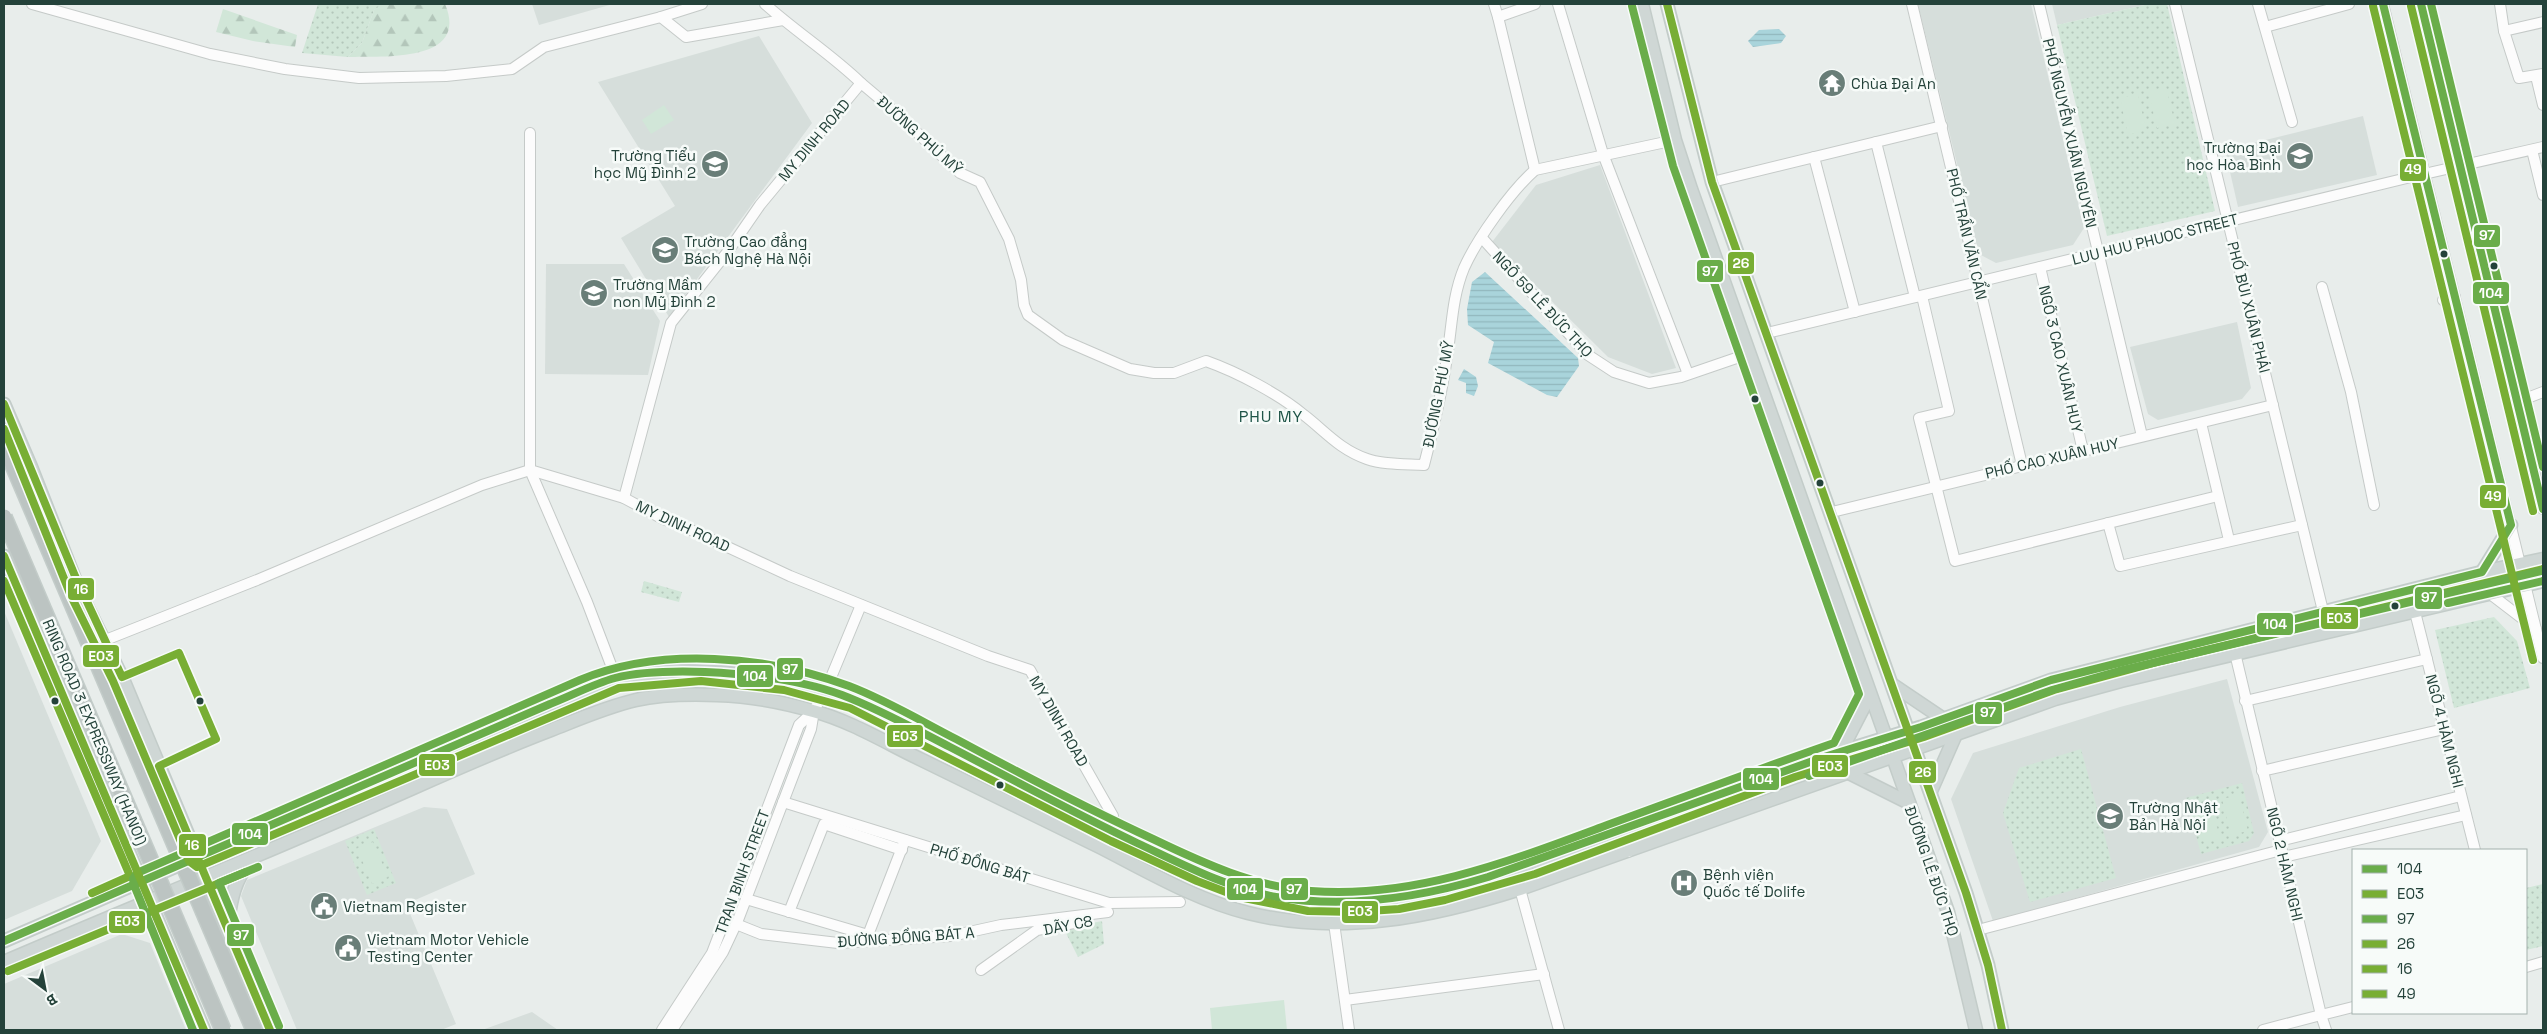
<svg xmlns="http://www.w3.org/2000/svg" width="2547" height="1034" font-family="'Space Grotesk',sans-serif">
	<defs>
		<pattern id="green-dots" width="8" height="8" patternUnits="userSpaceOnUse" patternTransform="scale(1.25)"><rect width="8" height="8" fill="#d1e6d8"/><path d="M2 2h.1M6 6h.1" fill="none" stroke="#b3c6ba" stroke-width="1.8" stroke-linecap="round"/></pattern>
		<pattern id="forest-firs" width="22" height="20" patternUnits="userSpaceOnUse" patternTransform="scale(1.25)"><rect width="22" height="20" fill="#d1e6d8"/><path d="M5 1l3.5 6h-7zM16 11l3.5 6h-7z" fill="#b3c6ba"/></pattern>
		<pattern id="water-rules" width="6" height="5" patternUnits="userSpaceOnUse" patternTransform="scale(1.25)"><rect width="6" height="5" fill="#a9d4db"/><path d="M0 2.5h6" fill="none" stroke="#91b7bd"/></pattern>
	</defs>
	<rect width="100%" height="100%" fill="#e8edeb"/>
	<g fill="#d6dedb">
		<path d="M532 4H613L539 25Z"/>
		<path d="M1918 4H2031L2084 228 2073 245 1996 263 1979 254Z"/>
		<path d="M2052 4H2149L2057 25Z"/>
		<path d="M759 36 812 123 669 317 621 238 675 206 598 82Z"/>
		<path d="M2363 116 2377 175 2238 207 2225 150Z"/>
		<path d="M1600 165 1676 368 1652 374 1608 357 1492 242 1536 185Z"/>
		<path d="M546 264H624L660 321 648 375 545 374Z"/>
		<path d="M2237 322 2251 388 2242 399 2158 420 2148 414 2130 347Z"/>
		<path d="M4 611 101 841 72 891 4 920Z"/>
		<path d="M2227 679 2268 832 2259 847 1993 921 1951 799 1973 753 2120 707Z"/>
		<path d="M424 807 447 809 475 874 406 904 456 1024 441 1030H297L241 896 247 880Z"/>
		<path d="M122 934 150 943 186 1030H4V984Z"/>
		<path d="M532 1012 558 1030H482Z"/>
	</g>
	<g fill="url(#green-dots)">
		<path d="M318 4H385L374 10 362 43 348 57 302 53Z"/>
		<path d="M2149 4H2167L2215 211 2107 236 2057 25Z"/>
		<path d="M644 581 682 592 679 602 641 592Z"/>
		<path d="M2494 617 2517 641 2530 688 2454 708 2435 630Z"/>
		<path d="M2081 749 2116 878 2030 902 2003 813 2019 768Z"/>
		<path d="M2242 783 2254 833 2249 841 2201 854 2186 798Z"/>
		<path d="M374 829 396 883 367 895 345 841Z"/>
		<path d="M2543 884V946L2526 950V888Z"/>
		<path d="M1102 921 1104 944 1078 957 1064 929Z"/>
	</g>
	<g fill="url(#forest-firs)">
		<path d="M445 4C470 63 383 56 348 57L362 43 374 10 381 5Z"/>
		<path d="M223 9 297 35 295 47 253 41 216 32Z"/>
	</g>
	<g fill="#d1e6d8">
		<path d="M2166 87 2175 124 2157 128 2148 91Z"/>
		<path d="M2138 94 2146 130 2128 135 2120 98Z"/>
		<path d="M664 105 674 120 651 134 642 120Z"/>
		<path d="M2239 795 2248 831 2231 835 2222 799Z"/>
		<path d="M2211 802 2220 839 2204 843 2195 807Z"/>
		<path d="M373 842 388 877 372 884 357 848Z"/>
		<path d="M1284 1000 1287 1030H1212L1210 1008Z"/>
	</g>
	<g fill="url(#water-rules)">
		<path d="M1779 29 1786 36 1781 43 1753 47 1748 41 1759 30Z"/>
		<path d="M1485 272 1578 358 1579 366 1557 397 1547 395 1488 363 1494 342 1468 325 1467 309 1472 282Z"/>
		<path d="M1464 369 1476 377 1478 386 1474 396 1466 393V383L1458 380Z"/>
	</g>
	<g fill="none" stroke-linecap="round" stroke-linejoin="round">
		<g stroke="#c5cac8" stroke-width="12">
			<g id="minor">
				<path d="M32 4 210 54 285 69 359 78 446 76 512 69 544 47 661 17 702 4"/>
				<path d="M1494 4 1498 17"/>
				<path d="M1558 4 1603 154 1688 374"/>
				<path d="M1912 4 2022 465"/>
				<path d="M2039 4 2142 436"/>
				<path d="M2175 4 2323 611"/>
				<path d="M2258 4 2292 122"/>
				<path d="M2383 4 2543 658"/>
				<path d="M2421 4 2543 509"/>
				<path d="M2500 4 2504 31 2519 78 2543 74"/>
				<path d="M661 17 686 37 783 20"/>
				<path d="M2265 27 2349 4"/>
				<path d="M2504 31 2543 22"/>
				<path d="M2536 76 2543 105"/>
				<path d="M861 83 893 110 960 173 980 182 1009 239 1021 280 1024 305 1028 315 1063 340 1130 369 1154 373H1174L1206 361C1237 372 1279 394 1304 415 1326 432 1339 449 1367 459 1383 465 1406 464 1424 465 1433 430 1442 394 1447 357 1452 327 1452 297 1464 268 1477 239 1511 191 1535 170L1675 140"/>
				<path d="M530 133V470L587 602 616 678"/>
				<path d="M1876 142 1915 297"/>
				<path d="M2532 150 2543 195"/>
				<path d="M1814 157 1855 312"/>
				<path d="M1535 170 1498 17 1535 4"/>
				<path d="M1712 182 1942 126"/>
				<path d="M1482 238 1588 355 1614 372 1649 383 1681 377 1748 354"/>
				<path d="M2040 267 2083 451"/>
				<path d="M2322 287 2351 392 2374 505"/>
				<path d="M1922 296 1949 411 1919 418 1955 561 2218 496"/>
				<path d="M2443 300 2455 297"/>
				<path d="M1767 333 2411 177 2543 147"/>
				<path d="M2517 402 2543 392"/>
				<path d="M2201 423 2229 540"/>
				<path d="M624 498 671 323 729 250 760 205 861 83C831 54 796 32 765 4"/>
				<path d="M1832 512 2273 405"/>
				<path d="M2108 523 2120 566 2302 525"/>
				<path d="M2489 593 2536 629"/>
				<path d="M2415 612 2475 850"/>
				<path d="M103 641 257 580 482 485 530 470 624 498 663 519 691 530 790 576 988 656 1030 670 1113 816 1110 830"/>
				<path d="M2235 653 2321 1015 2263 1030"/>
				<path d="M2245 701 2427 659"/>
				<path d="M2262 771 2444 729"/>
				<path d="M783 802 1109 903 1180 902"/>
				<path d="M1620 831 1628 852"/>
				<path d="M2279 841 2461 796"/>
				<path d="M2283 857 2466 815"/>
				<path d="M1520 889 1559 1030"/>
				<path d="M746 899 868 935 905 840"/>
				<path d="M789 912 824 824 902 850"/>
				<path d="M1334 923 1349 1030"/>
				<path d="M736 924 761 934 838 943 951 936 1001 925 1108 912"/>
				<path d="M1978 930 2281 850"/>
				<path d="M2526 967 2543 962"/>
				<path d="M981 970 1037 930 1079 922"/>
				<path d="M1345 1000 1544 974"/>
				<path d="M662 1030 712 953 799 725 814 711"/>
				<path d="M672 1030 723 952 738 920 811 729 814 711 832 675 861 605"/>
				<path d="M2326 1030 2321 1015 2353 1007"/>
			</g>
		</g>
		<g stroke="#c3ccc9" stroke-width="15">
			<g id="major">
				<path d="M1642 4 1675 140 1691 189 1948 912 1976 1030"/>
				<path d="M1667 4 1712 182 1966 893 1988 965 2002 1030"/>
				<path d="M4 404 31 467 80 592 122 677 270 1030"/>
				<path d="M4 556 204 1030"/>
				<path d="M2482 572 2511 525"/>
				<path d="M1893 685 1942 718"/>
				<path d="M1841 751 1870 695"/>
				<path d="M1847 772 1909 803"/>
				<path d="M1931 791 1956 734"/>
				<path d="M227 927C231 901 233 882 251 860"/>
				<path d="M4 941 550 704 616 678 675 671 726 673 797 682 842 695 906 724 1110 830 1210 877 1242 889 1277 897 1343 903 1380 901 1451 888 1488 877 1563 852 1824 757 1921 727 2051 680 2482 572 2543 559"/>
				<path d="M4 962C121 912 239 864 356 813 421 785 485 755 551 730 579 719 606 707 636 700 662 694 690 694 717 695 749 696 782 702 813 711 851 721 888 744 924 761 983 790 1041 818 1100 847 1147 871 1196 900 1248 913 1340 936 1432 917 1520 889L2055 699 2121 681 2543 581"/>
			</g>
		</g>
		<use href="#minor" stroke="#fcfcfc" stroke-width="10"/>
		<use href="#major" stroke="#cfd7d5" stroke-width="12"/>
		<g stroke="#c3ccc9" stroke-width="18" stroke-linecap="butt">
			<g id="highway-bridge">
				<path d="M4 444 254 1030"/>
				<path d="M4 517 223 1030"/>
			</g>
		</g>
		<use href="#highway-bridge" stroke="#bcc4c2" stroke-width="15"/>
		<g stroke="#f7fbf9" stroke-width="11">
			<g id="bus-1">
				<path d="M2421 4 2543 509"/>
				<path d="M2448 603 2543 581"/>
				<path d="M4 941 550 704C571 696 593 684 615 678 643 671 676 671 705 672 750 674 799 679 842 695 879 709 915 729 950 747 1012 779 1074 813 1137 843 1182 864 1227 888 1276 897 1348 909 1419 898 1488 877L1824 757 1921 727 2051 680 2482 572 2511 525 2383 4"/>
			</g>
		</g>
		<g stroke="#f7fbf9" stroke-width="11">
			<g id="bus-2">
				<path d="M4 429 71 596 113 681 189 861 197 867 619 688 701 681 784 690 850 708 1111 841 1197 881 1239 897 1308 911 1354 912 1399 909 1445 900 1535 874 1795 777 1924 737 2054 690 2161 661 2543 569"/>
				<path d="M4 581 130 876 92 893"/>
				<path d="M8 971 246 872"/>
			</g>
		</g>
		<g stroke="#f7fbf9" stroke-width="11">
			<g id="bus-3">
				<path d="M2431 4 2543 467"/>
				<path d="M1809 776 2052 690 2119 671 2541 571"/>
				<path d="M258 867 219 883 279 1026"/>
				<path d="M193 1030 134 885 133 879 137 873 580 680C662 646 767 656 849 686 886 700 921 721 956 739 1021 774 1086 808 1153 839 1203 863 1255 887 1311 891 1412 899 1508 862 1602 827 1679 799 1756 770 1834 743L1859 694 1673 166 1632 6"/>
			</g>
		</g>
		<g stroke="#f7fbf9" stroke-width="11">
			<path id="bus-4" d="M1667 4 1712 182 1966 893 1988 965 2002 1030"/>
		</g>
		<g stroke="#f7fbf9" stroke-width="11">
			<g id="bus-5">
				<path d="M4 404 75 576 122 677 179 653 216 739 159 766 270 1030"/>
				<path d="M4 556 204 1030"/>
			</g>
		</g>
		<g stroke="#f7fbf9" stroke-width="11">
			<g id="bus-6">
				<path d="M2373 6 2533 660"/>
				<path d="M2411 6 2533 511"/>
			</g>
		</g>
		<use href="#bus-1" stroke="#6aad4a" stroke-width="8"/>
		<use href="#bus-2" stroke="#78ae34" stroke-width="8"/>
		<use href="#bus-3" stroke="#6aad4a" stroke-width="8"/>
		<use href="#bus-4" stroke="#78ae34" stroke-width="8"/>
		<use href="#bus-5" stroke="#78ae34" stroke-width="8"/>
		<use href="#bus-6" stroke="#78ae34" stroke-width="8"/>
	</g>
	<defs>
		<g id="temple-disc" transform="scale(1.4375)"><circle r="9.5" fill="#697e78" stroke="#f7fbf9"/><path d="M0-6L5-2H3V0L6.5 2.5H4V6H1.5V3h-3V6H-4V2.5H-6.5L-3 0V-2H-5Z" fill="#fff"/></g>
		<g id="university-disc" transform="scale(1.4375)"><circle r="9.5" fill="#697e78" stroke="#f7fbf9"/><path d="M0-5L7-2L0 1L-7-2ZM-4 1L0 2.5L4 1V4Q0 6-4 4Z" fill="#fff"/></g>
		<g id="school-disc" transform="scale(1.4375)"><circle r="9.5" fill="#697e78" stroke="#f7fbf9"/><path d="M0-5L7-2L0 1L-7-2ZM-4 1L0 2.5L4 1V4Q0 6-4 4Z" fill="#fff"/></g>
		<g id="hospital-disc" transform="scale(1.4375)"><circle r="9.5" fill="#697e78" stroke="#f7fbf9"/><path d="M-5-5h3v3.5h4V-5h3V5h-3V1.5h-4V5h-3Z" fill="#fff"/></g>
		<g id="civic-disc" transform="scale(1.4375)"><circle r="9.5" fill="#697e78" stroke="#f7fbf9"/><path d="M-.6-6.5H3V-4.5H.6V-3L4-1V1h2V6H-6V1h2V-1L-.6-3ZM-1.2 2.5V6h2.4V2.5Z" fill="#fff"/></g>
	</defs>
	<g fill-rule="evenodd">
		<use href="#temple-disc" x="1832" y="83"/>
		<use href="#university-disc" x="2300" y="156"/>
		<use href="#school-disc" x="715" y="164"/>
		<use href="#university-disc" x="665" y="250"/>
		<use href="#school-disc" x="594" y="293"/>
		<use href="#school-disc" x="2110" y="816"/>
		<use href="#hospital-disc" x="1684" y="883"/>
		<use href="#civic-disc" x="324" y="906"/>
		<use href="#civic-disc" x="348" y="948"/>
	</g>
	<g fill="#24423a" stroke="#f7fbf9" stroke-width="2">
		<circle cx="2444" cy="254" r="4.5"/>
		<circle cx="2494" cy="266" r="4.5"/>
		<circle cx="1755" cy="399" r="4.5"/>
		<circle cx="1820" cy="483" r="4.5"/>
		<circle cx="2395" cy="606" r="4.5"/>
		<circle cx="55" cy="701" r="4.5"/>
		<circle cx="200" cy="701" r="4.5"/>
		<circle cx="1000" cy="785" r="4.5"/>
	</g>
	<g text-anchor="middle" dominant-baseline="central" stroke-width="5" stroke-linejoin="round" paint-order="stroke">
		<g font-size="15" fill="#24423a" stroke="#f7fbf9" text-anchor="start">
			<text x="1851" y="83">Chùa Đại An</text>
			<text x="2281" y="147" text-anchor="end">Trường Đại<tspan x="2281" dy="17">học Hòa Bình</tspan></text>
			<text x="696" y="155" text-anchor="end">Trường Tiểu<tspan x="696" dy="17">học Mỹ Đình 2</tspan></text>
			<text x="684" y="241">Trường Cao đẳng<tspan x="684" dy="17">Bách Nghệ Hà Nội</tspan></text>
			<text x="613" y="284">Trường Mầm<tspan x="613" dy="17">non Mỹ Đình 2</tspan></text>
			<text x="2129" y="807">Trường Nhật<tspan x="2129" dy="17">Bản Hà Nội</tspan></text>
			<text x="1703" y="874">Bệnh viện<tspan x="1703" dy="17">Quốc tế Dolife</tspan></text>
			<text x="343" y="906">Vietnam Register</text>
			<text x="367" y="939">Vietnam Motor Vehicle<tspan x="367" dy="17">Testing Center</tspan></text>
		</g>
		<g font-size="15" fill="#24423a" stroke="#f7fbf9">
			<text transform="translate(2070 133) rotate(77)">PHỐ NGUYỄN XUÂN NGUYÊN</text>
			<text transform="translate(920 135) rotate(42)">ĐƯỜNG PHÚ MỸ</text>
			<text transform="translate(814 140) rotate(-50)">MY DINH ROAD</text>
			<text transform="translate(1967 234) rotate(77)">PHỐ TRẦN VĂN CẨN</text>
			<text transform="translate(2155 239) rotate(-14)">LUU HUU PHUOC STREET</text>
			<text transform="translate(1543 304) rotate(47)">NGÕ 59 LÊ ĐỨC THỌ</text>
			<text transform="translate(2249 307) rotate(76)">PHỐ BÙI XUÂN PHÁI</text>
			<text transform="translate(2061 359) rotate(77)">NGÕ 3 CAO XUÂN HUY</text>
			<text transform="translate(1438 394) rotate(-79)">ĐƯỜNG PHÚ MỸ</text>
			<text transform="translate(2052 458) rotate(-13)">PHỐ CAO XUÂN HUY</text>
			<text transform="translate(683 526) rotate(25)">MY DINH ROAD</text>
			<text transform="translate(1059 721) rotate(60)">MY DINH ROAD</text>
			<text transform="translate(2445 731) rotate(76)">NGÕ 4 HÀM NGHI</text>
			<text transform="translate(95 732) rotate(67)">RING ROAD 3 EXPRESSWAY (HANOI)</text>
			<text transform="translate(980 863) rotate(17)">PHỐ ĐỒNG BÁT</text>
			<text transform="translate(2285 864) rotate(77)">NGÕ 2 HÀM NGHI</text>
			<text transform="translate(1932 871) rotate(71)">ĐƯỜNG LÊ ĐỨC THỌ</text>
			<text transform="translate(742 872) rotate(-70)">TRAN BINH STREET</text>
			<text transform="translate(1068 925) rotate(-11)">DÃY C8</text>
			<text transform="translate(906 937) rotate(-4)">ĐƯỜNG ĐỒNG BÁT A</text>
		</g>
		<g font-size="16" letter-spacing="1" fill="#1f5548" stroke="#f7fbf9">
			<text x="1271" y="416">PHU MY</text>
		</g>
	</g>
	<g stroke="#f7fbf9" stroke-width="2">
		<rect x="2399" y="158" width="28" height="24" rx="5" fill="#78ae34"/>
		<rect x="2473" y="224" width="28" height="24" rx="5" fill="#6aad4a"/>
		<rect x="1727" y="251" width="28" height="24" rx="5" fill="#78ae34"/>
		<rect x="1696" y="259" width="28" height="24" rx="5" fill="#6aad4a"/>
		<rect x="2472" y="281" width="38" height="24" rx="5" fill="#6aad4a"/>
		<rect x="2479" y="484" width="28" height="25" rx="5" fill="#78ae34"/>
		<rect x="67" y="577" width="28" height="24" rx="5" fill="#78ae34"/>
		<rect x="2414" y="586" width="29" height="24" rx="5" fill="#6aad4a"/>
		<rect x="2320" y="606" width="39" height="24" rx="5" fill="#78ae34"/>
		<rect x="2256" y="612" width="38" height="24" rx="5" fill="#6aad4a"/>
		<rect x="82" y="644" width="38" height="24" rx="5" fill="#78ae34"/>
		<rect x="776" y="657" width="28" height="24" rx="5" fill="#6aad4a"/>
		<rect x="736" y="664" width="38" height="24" rx="5" fill="#6aad4a"/>
		<rect x="1974" y="701" width="29" height="24" rx="5" fill="#6aad4a"/>
		<rect x="886" y="724" width="38" height="24" rx="5" fill="#78ae34"/>
		<rect x="418" y="753" width="38" height="24" rx="5" fill="#78ae34"/>
		<rect x="1811" y="754" width="38" height="24" rx="5" fill="#78ae34"/>
		<rect x="1908" y="760" width="29" height="24" rx="5" fill="#78ae34"/>
		<rect x="1742" y="767" width="38" height="24" rx="5" fill="#6aad4a"/>
		<rect x="231" y="822" width="38" height="24" rx="5" fill="#6aad4a"/>
		<rect x="178" y="833" width="29" height="24" rx="5" fill="#78ae34"/>
		<rect x="1280" y="877" width="29" height="24" rx="5" fill="#6aad4a"/>
		<rect x="1226" y="877" width="38" height="24" rx="5" fill="#6aad4a"/>
		<rect x="1341" y="900" width="38" height="24" rx="5" fill="#78ae34"/>
		<rect x="108" y="910" width="38" height="24" rx="5" fill="#78ae34"/>
		<rect x="226" y="923" width="29" height="24" rx="5" fill="#6aad4a"/>
	</g>
	<g font-size="14" text-anchor="middle" font-weight="bold" fill="#fff">
		<text x="2413" y="174">49</text>
		<text x="2487" y="240">97</text>
		<text x="1741" y="268">26</text>
		<text x="1710" y="276">97</text>
		<text x="2491" y="298">104</text>
		<text x="2493" y="501">49</text>
		<text x="81" y="594">16</text>
		<text x="2429" y="602">97</text>
		<text x="2339" y="623">E03</text>
		<text x="2275" y="629">104</text>
		<text x="101" y="661">E03</text>
		<text x="790" y="674">97</text>
		<text x="755" y="681">104</text>
		<text x="1988" y="717">97</text>
		<text x="905" y="741">E03</text>
		<text x="437" y="770">E03</text>
		<text x="1830" y="771">E03</text>
		<text x="1923" y="777">26</text>
		<text x="1761" y="784">104</text>
		<text x="250" y="839">104</text>
		<text x="192" y="850">16</text>
		<text x="1294" y="894">97</text>
		<text x="1245" y="894">104</text>
		<text x="1360" y="916">E03</text>
		<text x="127" y="926">E03</text>
		<text x="241" y="940">97</text>
	</g>
	<rect width="2547" height="1034" fill="none" stroke="#24423a" stroke-width="10"/>
	<rect x="2352" y="849" width="175" height="165" fill="#f7fbf9" stroke="#a3b1ad"/>
	<rect x="2362" y="865" width="25" height="8" fill="#6aad4a" stroke="#a3b1ad"/>
	<text x="2397" y="874" font-size="15" fill="#24423a">104</text>
	<rect x="2362" y="890" width="25" height="8" fill="#78ae34" stroke="#a3b1ad"/>
	<text x="2397" y="899" font-size="15" fill="#24423a">E03</text>
	<rect x="2362" y="915" width="25" height="8" fill="#6aad4a" stroke="#a3b1ad"/>
	<text x="2397" y="924" font-size="15" fill="#24423a">97</text>
	<rect x="2362" y="940" width="25" height="8" fill="#78ae34" stroke="#a3b1ad"/>
	<text x="2397" y="949" font-size="15" fill="#24423a">26</text>
	<rect x="2362" y="965" width="25" height="8" fill="#78ae34" stroke="#a3b1ad"/>
	<text x="2397" y="974" font-size="15" fill="#24423a">16</text>
	<rect x="2362" y="990" width="25" height="8" fill="#78ae34" stroke="#a3b1ad"/>
	<text x="2397" y="999" font-size="15" fill="#24423a">49</text>
	<g transform="translate(45 989) rotate(148)" stroke="#f7fbf9" stroke-width="4" paint-order="stroke">
	<path d="M0-4L9 19L0 12L-9 19Z" fill="#24423a"/>
	<text y="-8" font-size="14" font-weight="bold" text-anchor="middle" fill="#24423a">B</text>
	</g>
</svg>
